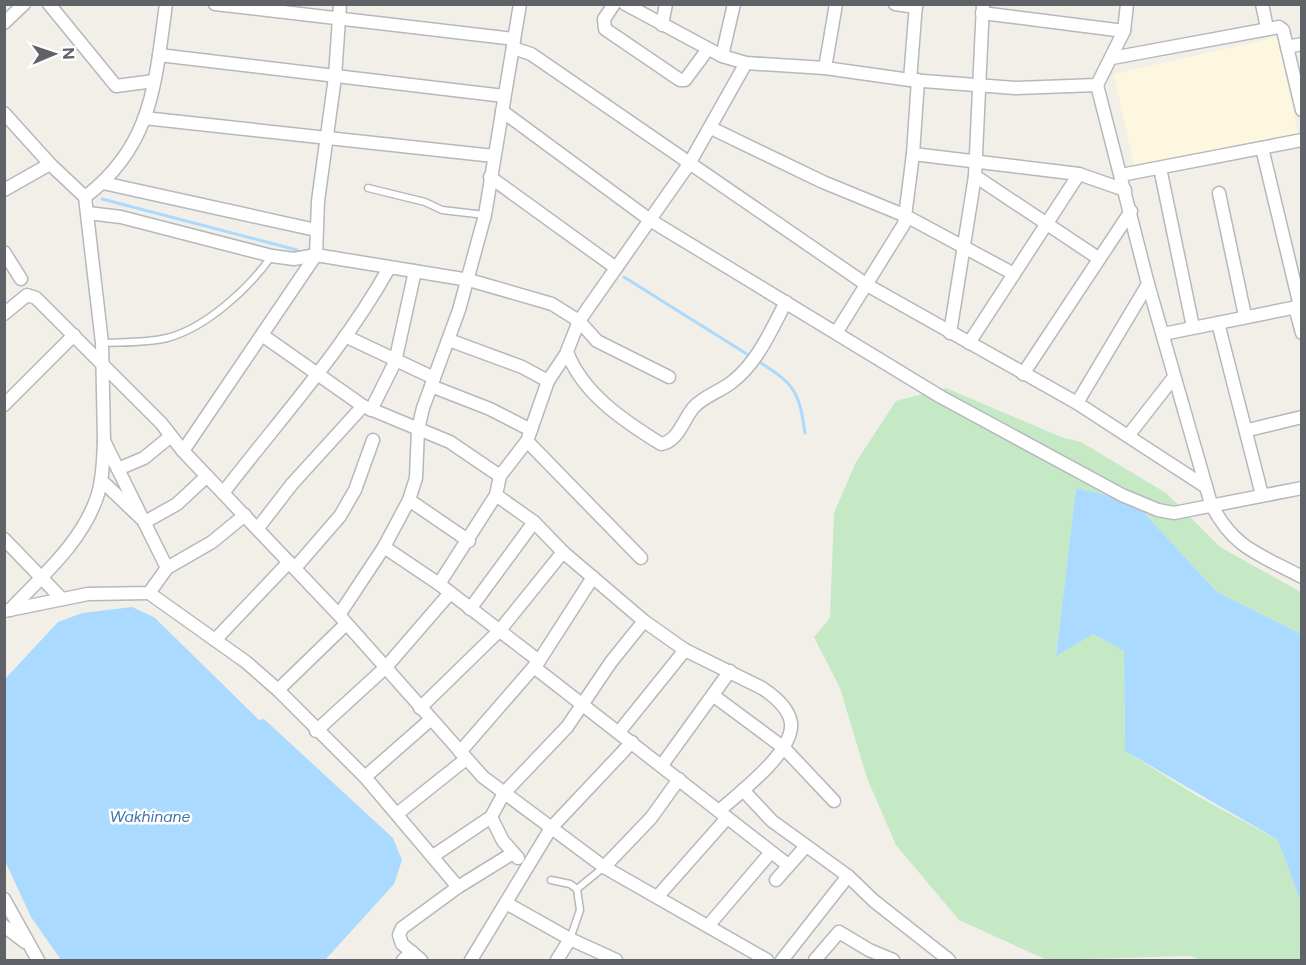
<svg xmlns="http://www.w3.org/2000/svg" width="1306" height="965" font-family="Figtree,sans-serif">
	<rect width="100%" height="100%" fill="#f1efe8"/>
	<path fill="#fef7e0" d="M1277 37 1299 138 1136 175 1114 74Z"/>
	<path fill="#c5e8c5" d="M946 388 1061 437 1081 442 1166 493 1220 547 1301 592V634L1217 592 1134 502 1076 488 1056 655 1093 634 1124 651 1125 751 1199 797 1278 840 1301 903V960H1202L1189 956 1047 960 959 920 896 845 867 778 840 688 814 637 830 618 834 513 856 462 896 401Z"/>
	<g fill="#aadaff">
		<path d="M1076 488 1134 502 1217 592 1301 634V903L1278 840 1125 751 1124 651 1093 634 1056 656Z"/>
		<path d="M132 607 154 617 259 720 264 719 393 838 402 860 394 884 325 960H61L31 917 5 861V679L58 622 82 613Z"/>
	</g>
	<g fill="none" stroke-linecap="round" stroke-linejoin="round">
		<g stroke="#aadaff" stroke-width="3">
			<path d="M102 199 297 250"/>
			<path d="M624 277 750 356"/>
			<path d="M756 360C793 383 799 389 805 433"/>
		</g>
		<g stroke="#b5b8bc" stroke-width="9">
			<g id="lane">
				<path d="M368 188 425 202 442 210 485 215"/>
				<path d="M102 343C124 342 146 343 167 338 206 328 249 288 271 257"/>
				<path d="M551 880 570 884 577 889 580 910 570 939"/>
				<path d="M577 889 604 867"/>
			</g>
		</g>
		<g stroke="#b5b8bc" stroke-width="15">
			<g id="street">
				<path d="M49 4 116 86 154 81"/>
				<path d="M215 4 514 39"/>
				<path d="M614 4 604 19 605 29 680 80H685L708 49"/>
				<path d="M625 4 722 56 746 63 825 68 910 80 1015 88 1097 85 1124 31 1127 4"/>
				<path d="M895 4 916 7"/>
				<path d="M1262 4 1267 28"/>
				<path d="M982 13 1124 31"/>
				<path d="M4 23 24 4"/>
				<path d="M662 25 666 4"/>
				<path d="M1287 47 1302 44"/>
				<path d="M513 48 531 54 867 285 1077 403 1206 487"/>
				<path d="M159 55 504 96"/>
				<path d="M722 56 734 4"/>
				<path d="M1112 58 1279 27 1283 30 1302 110"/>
				<path d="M825 68 836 4"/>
				<path d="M910 80 916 4"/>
				<path d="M1097 85 1148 284 1211 504C1234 549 1259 554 1302 577"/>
				<path d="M502 111 650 220 941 397 1122 495 1158 510 1174 513 1302 488"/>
				<path d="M4 113 50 164 85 197 102 343 104 441 167 568"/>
				<path d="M144 118 494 156"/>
				<path d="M711 128 823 182 906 216 1014 274"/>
				<path d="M1262 148 1300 306"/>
				<path d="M913 154 1079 174 1125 190"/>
				<path d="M1160 168 1193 327"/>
				<path d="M1121 175 1302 140"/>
				<path d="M975 176 1098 258"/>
				<path d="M490 177 616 268"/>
				<path d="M103 183 316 230"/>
				<path d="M4 190 50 164"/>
				<path d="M1219 193 1245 316"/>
				<path d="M85 197C153 145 155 83 166 4"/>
				<path d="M88 213 121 217 272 256 294 259 316 255 469 280 552 304 579 321 597 341 669 377"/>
				<path d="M4 252 21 279"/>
				<path d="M1295 307 1302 333"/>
				<path d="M4 314 27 295 36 298 161 423 183 451 339 615 483 777 604 867 767 960"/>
				<path d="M1218 323 1262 495"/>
				<path d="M836 333 904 224 913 154 918 80"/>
				<path d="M950 333 975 176 983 4"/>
				<path d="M1163 334 1302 306"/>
				<path d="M262 335 363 406 450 442 500 476"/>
				<path d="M345 336 434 378"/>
				<path d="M449 340 522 367 548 381 527 441 500 476 496 495 534 522 563 552 644 621 685 650 762 688C774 696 789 708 791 723 794 752 739 793 719 811"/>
				<path d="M969 343 1079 174"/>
				<path d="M567 352C583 394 624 421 661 444 678 442 684 418 694 407 704 396 721 391 732 382 758 362 771 330 786 302"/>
				<path d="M1023 374 1131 211"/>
				<path d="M548 381 566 354 579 321 689 164 746 63"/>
				<path d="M431 386 490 409 531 430"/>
				<path d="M1077 403 1148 284"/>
				<path d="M4 405 74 335"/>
				<path d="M371 410 395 362 415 271"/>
				<path d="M1248 430 1302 417"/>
				<path d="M1128 436 1174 377"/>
				<path d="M527 441 641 558"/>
				<path d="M183 451 316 255 318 201 335 77 340 4"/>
				<path d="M118 469 144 458 171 436"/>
				<path d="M101 480 145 522 177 504 207 476"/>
				<path d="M223 493C279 420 344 349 389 268"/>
				<path d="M409 500 469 541"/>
				<path d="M258 528 292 484 363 406"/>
				<path d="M4 539 62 599"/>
				<path d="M384 547 439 584 539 661"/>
				<path d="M295 568 340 516 355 490 373 440"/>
				<path d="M439 584 496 495"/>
				<path d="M149 593 246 662 278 690 365 777 458 887"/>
				<path d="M470 609 534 522"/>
				<path d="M10 610C42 576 82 542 97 497 103 480 103 460 104 442"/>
				<path d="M4 611 88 594 149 593 167 568 212 542 245 515"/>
				<path d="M339 615 384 547 409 500 416 478 418 429 423 408 459 310 485 215 520 4"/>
				<path d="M215 640 289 562"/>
				<path d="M534 667 788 865"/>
				<path d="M278 690 346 624"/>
				<path d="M714 696 784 748 834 801"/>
				<path d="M420 708 500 630 563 552"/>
				<path d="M316 731 386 667 450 593"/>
				<path d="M619 732 685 650"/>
				<path d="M460 752 539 661 593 577"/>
				<path d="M662 765 730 671"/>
				<path d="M365 777 430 720"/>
				<path d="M743 790 772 821 848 876 874 901 949 960"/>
				<path d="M397 814 466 759"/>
				<path d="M491 817 503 841 518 858"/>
				<path d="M433 856 491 817 504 793 567 727 611 662 644 621"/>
				<path d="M604 867 651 818 679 779"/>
				<path d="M776 880 806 846"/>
				<path d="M658 896 727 818"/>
				<path d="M4 899 38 960"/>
				<path d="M506 903 570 939 616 960"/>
				<path d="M4 926 25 942"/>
				<path d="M708 926 771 852"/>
				<path d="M403 960 412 952"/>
				<path d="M421 960 402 944 399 935 402 928 458 887 513 853"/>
				<path d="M471 960 551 828 632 742"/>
				<path d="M557 960 570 939"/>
				<path d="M782 960 848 876"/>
				<path d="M815 960 839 932 869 950 893 960"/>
			</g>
		</g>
		<use href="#lane" stroke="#fff" stroke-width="6"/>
		<use href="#street" stroke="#fff" stroke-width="12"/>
	</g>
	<g text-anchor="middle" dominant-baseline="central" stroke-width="5" stroke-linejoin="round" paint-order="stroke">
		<g font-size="16" font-style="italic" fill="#4174aa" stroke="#fff">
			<text x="150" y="816">Wakhinane</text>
		</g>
	</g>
	<rect width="1306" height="965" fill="none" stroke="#5f6368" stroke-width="12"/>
	<g transform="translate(54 54) rotate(88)" stroke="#ffffff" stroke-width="4.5" paint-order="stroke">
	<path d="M0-4.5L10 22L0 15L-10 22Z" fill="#5f6368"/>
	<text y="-9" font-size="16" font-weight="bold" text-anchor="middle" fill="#5f6368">N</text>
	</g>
</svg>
